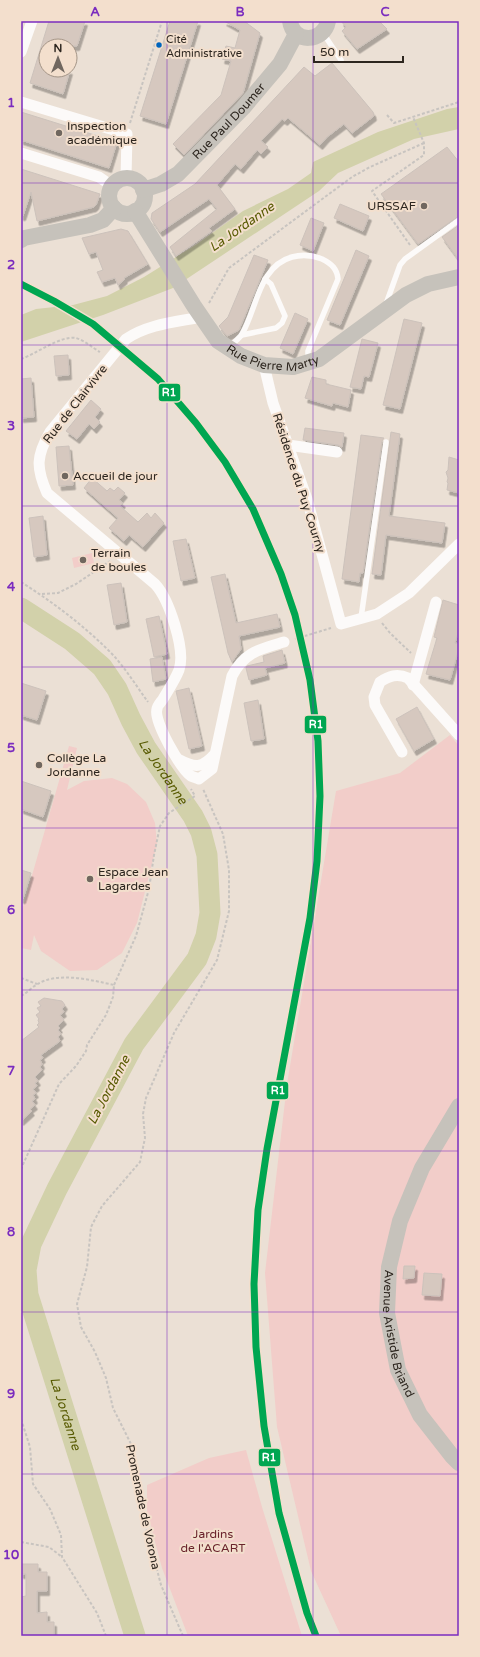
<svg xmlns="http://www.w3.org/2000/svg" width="480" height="1657" font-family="'Varela Round',sans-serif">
	<defs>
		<filter id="shadow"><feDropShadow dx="2.5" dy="4.5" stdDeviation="0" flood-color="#0004"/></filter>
	</defs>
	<rect width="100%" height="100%" fill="#ebe0d5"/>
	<g fill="#f2cdc9">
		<path d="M92 553 94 563 74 568 72 558Z"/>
		<path d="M450 735 459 746V1636H341L311 1571 277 1427 265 1273 287 1084 336 791 400 773Z"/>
		<path d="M69 746 77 748 67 790 84 781 112 778 127 784 146 802 155 823 157 844 137 923 122 953 97 970 70 971 41 951 34 935 31 950 21 948V914Z"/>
		<path d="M246 1450 262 1507 302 1636H188L162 1568 147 1512V1485L209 1458Z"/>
	</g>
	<path fill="#d2d1aa" d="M459 107V129L414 139 338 173 319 191 173 288 103 315 21 342V315L36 309 73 305 107 296 144 277 197 244 243 211 288 189 311 173 313 162 378 132 447 109Z"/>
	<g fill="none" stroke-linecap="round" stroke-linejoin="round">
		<path stroke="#d2d1aa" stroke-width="21" id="s1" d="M21 608 72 641 102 667 117 689 131 720 146 748 193 816 201 832 207 855 210 913 206 936 197 959 134 1044 57 1189 31 1244 26 1270 28 1295 135 1636"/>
	</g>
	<g fill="#d6c8bf" stroke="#ccc2bb" filter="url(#shadow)">
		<path d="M49 21H85L77 46H46V70H70L63 94 30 83Z"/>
		<path d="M170 21H198L166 124 140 116Z"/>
		<path d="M224 21H244L260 33 243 93 184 155 173 144 221 95 231 61 222 59 226 46 235 48 240 30Z"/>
		<path d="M341 21H379L387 29 357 49 342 31 346 27Z"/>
		<path d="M332 63 373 112 374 116 352 133 344 124 327 137 320 145 288 118 285 121 282 119 261 141 268 147 261 154 257 150 241 169 235 164 217 185 235 209 209 228 212 231 176 256 170 247 217 209 209 199 160 232 151 219 152 213 195 184 304 67 315 76Z"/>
		<path d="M21 112 117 142 109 168 21 140Z"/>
		<path d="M447 147 459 162V216L418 244 381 194Z"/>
		<path d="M21 169 100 194 96 205 94 207 37 221 31 192 23 216H21Z"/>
		<path d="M340 204 369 216 363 231 334 218Z"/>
		<path d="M311 218 324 223 313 251 300 245Z"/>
		<path d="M459 225V260L442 237Z"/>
		<path d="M121 229 128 231 148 264 124 278 125 279 118 285 115 278 102 282 97 272 103 270 96 252 89 254 82 238Z"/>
		<path d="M356 250 369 256 340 325 327 320Z"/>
		<path d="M254 255 268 260 239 330 227 336 219 326 228 317Z"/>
		<path d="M295 313 308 319 293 354 280 348Z"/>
		<path d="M404 319 422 323 400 409 383 405Z"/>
		<path d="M362 339 378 343 369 377 364 376 361 389 350 387Z"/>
		<path d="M68 355 69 375 56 376 54 356Z"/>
		<path d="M312 377 326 380V384L351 390 348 407 333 403 332 406 305 398Z"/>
		<path d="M31 378 34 417 21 418V379Z"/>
		<path d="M91 400 101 409 95 417 100 422 94 429 89 424 77 439 66 431Z"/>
		<path d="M305 428 344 433 342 447 338 445 303 440Z"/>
		<path d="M391 432 400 434 389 516 445 523 442 543 386 535 381 575 372 574Z"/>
		<path d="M361 435 384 438 382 441 363 573H360L359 582 342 579Z"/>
		<path d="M69 446 73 485 59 486 56 447Z"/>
		<path d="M449 457 459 460V493L447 490 448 483 447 482 448 478 446 472 448 470Z"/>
		<path d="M92 478 107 491 110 488 114 491 118 487 125 493 119 500 123 503 120 506 138 522 147 513 151 518 155 513 164 523 143 547 129 535 124 541 109 528 118 518 84 488Z"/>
		<path d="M43 516 47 555 34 557 29 518Z"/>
		<path d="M186 539 195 578 181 581 173 541Z"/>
		<path d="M225 574 236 623 277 614 280 627 239 636 241 649 232 662 228 653 211 577Z"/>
		<path d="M121 583 127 622 114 625 107 585Z"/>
		<path d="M443 600 459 605V630L455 643 459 644V648L450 680 426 674 437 638 434 637Z"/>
		<path d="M159 616 167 654 154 657 146 619Z"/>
		<path d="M282 650 285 663 265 668 267 675 249 680 246 668 247 666 264 662 263 656Z"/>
		<path d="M162 657 166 679 153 682 150 659Z"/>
		<path d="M21 683 46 691 37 720 21 715Z"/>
		<path d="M189 688 202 746 189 749 176 691Z"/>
		<path d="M258 700 264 739 251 741 244 703Z"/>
		<path d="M417 707 434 739 414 751 396 719Z"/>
		<path d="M21 781 51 791 43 817 21 809Z"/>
		<path d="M21 870 31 873 23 899H21Z"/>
		<path d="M44 998 62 1001 65 1005 62 1009 64 1012 60 1015 64 1020 58 1026 60 1028 58 1030 61 1034 58 1037 60 1041 41 1055 43 1058 40 1060 42 1064 40 1067 42 1070 35 1077 38 1081 35 1083 37 1086 33 1089 36 1093 33 1095 35 1099 32 1101 35 1105 30 1109 32 1111 21 1121V1041L39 1027 37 1025 39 1023 38 1020 39 1019 36 1015 40 1012 37 1008 41 1006 38 1002Z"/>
		<path d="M404 1266H415L414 1278 403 1279Z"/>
		<path d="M424 1273 442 1274 440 1296 422 1295Z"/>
		<path d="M21 1564H38V1572H47V1591H37V1613L47 1612V1622H54V1636H21V1597L26 1596V1574H21Z"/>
	</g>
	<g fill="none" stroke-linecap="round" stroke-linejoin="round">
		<g stroke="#c8c4c0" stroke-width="2" stroke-dasharray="3 2" stroke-linecap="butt">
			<path d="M387 115 394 123 459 102"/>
			<path d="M130 123 162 21"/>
			<path d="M410 245 372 191 424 155V143L413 117"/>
			<path d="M209 303 229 268 352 177 370 167 424 143"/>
			<path d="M21 359C36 354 61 335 76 338 84 340 93 348 100 352"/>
			<path d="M21 582C54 603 86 627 113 655 126 669 137 687 148 702"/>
			<path d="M42 594 58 593 76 584 110 561"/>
			<path d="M382 623 390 633 411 653"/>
			<path d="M295 639 331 628"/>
			<path d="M21 978 37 984"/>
			<path d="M114 985 136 936 149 889 154 855 160 826 169 813 195 796 191 789"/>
			<path d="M21 996C27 993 31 988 36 985 57 971 91 980 114 985L113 997 106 1015 87 1045 86 1051 76 1066 59 1084 21 1169"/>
			<path d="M21 1419 30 1447 33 1484 50 1509 61 1535 62 1557 97 1613 106 1636"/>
			<path d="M21 1542 49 1547 62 1557"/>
			<path d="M183 1636 161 1585 145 1524 131 1444 113 1408 106 1378 95 1352 81 1327 77 1304 87 1267 91 1227 102 1206 140 1162 145 1138 143 1114 146 1098 174 1033 217 960 229 911V870L223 834 203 789"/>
		</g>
		<g stroke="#fcfaf9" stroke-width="5.5">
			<path d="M323 33 341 60"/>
			<path d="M386 304 400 265 405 259 459 220"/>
			<path d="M242 335 276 328 282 323 285 316 271 284 265 279"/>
			<path d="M229 347C233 343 239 339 242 334 257 308 259 266 292 257 303 254 312 255 322 259 332 264 337 269 338 279L308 351V360"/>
			<path d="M361 618 386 442"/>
		</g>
		<g stroke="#fcfaf9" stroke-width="11">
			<path d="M21 52 32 21"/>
			<path d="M21 102 127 134 126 178"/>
			<path d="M21 153 99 177 112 186"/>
			<path d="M201 317C176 322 148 324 126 339L50 432C36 456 36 468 47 493L155 584C169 599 186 650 179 670 175 680 169 689 163 699 161 702 157 706 157 709 153 721 181 769 191 776 193 777 197 778 199 779L212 769 232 676C244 652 260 649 284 642"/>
			<path d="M264 365 273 403 307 499 341 624 377 614 409 593 459 544"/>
			<path d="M288 445 337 452"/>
			<path d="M413 685 436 602"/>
			<path d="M402 752 375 705 374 697 380 682C389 676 397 673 408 678L459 735"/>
			<path d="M180 760C195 768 202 768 214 755"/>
		</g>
		<g stroke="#c6c2bb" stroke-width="16">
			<path d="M290 21C293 44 324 43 328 21"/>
			<circle cx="127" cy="196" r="18"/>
			<path id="s2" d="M143 190 161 184 178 174 243 108 280 64 296 34"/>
			<path id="s3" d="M135 211 194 306 218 341 241 356 264 365 293 367 319 359 406 295 428 284 459 277"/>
			<path d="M21 240 24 238 90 225 103 220 114 208"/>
			<path id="s4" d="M459 1106 422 1168 400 1221 389 1267 387 1313 398 1370 420 1415 452 1456 459 1463"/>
		</g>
		<g stroke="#f3dfcd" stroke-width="10">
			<path id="rail-1" d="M21 284 54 301 93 324 158 379 196 423 225 462 253 509 281 574 295 615 310 680 318 741 320 796 317 861 310 918 267 1149 258 1210 254 1284 256 1347 264 1426 279 1513 307 1613 316 1636"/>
		</g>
		<use href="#rail-1" stroke="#00a651" stroke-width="7"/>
	</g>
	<path fill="none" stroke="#7b2cbf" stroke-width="1" stroke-opacity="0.55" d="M167 21V1636M313 21V1636M21 183H459M21 345H459M21 506H459M21 667H459M21 828H459M21 990H459M21 1151H459M21 1312H459M21 1474H459"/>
	<circle fill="#0065bd" stroke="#f3dfcd" stroke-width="1.5" cx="159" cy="45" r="3.5"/>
	<g fill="#70675f" stroke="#f3dfcd" stroke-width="1.5">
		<circle cx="59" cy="133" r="4"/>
		<circle cx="424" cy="206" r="4"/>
		<circle cx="65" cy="476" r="4"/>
		<circle cx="83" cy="560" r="4"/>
		<circle cx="39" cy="765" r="4"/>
		<circle cx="90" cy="879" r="4"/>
	</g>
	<g text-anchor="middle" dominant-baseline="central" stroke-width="4" stroke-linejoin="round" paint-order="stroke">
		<g font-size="11" fill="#2d261f" stroke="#f3dfcd" text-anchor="start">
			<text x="166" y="39">Cité<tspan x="166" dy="14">Administrative</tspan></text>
		</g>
		<g font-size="12" fill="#2d261f" stroke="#f3dfcd">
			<text stroke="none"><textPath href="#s2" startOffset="112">Rue Paul Doumer</textPath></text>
			<text stroke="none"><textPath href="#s3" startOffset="214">Rue Pierre Marty</textPath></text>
			<text transform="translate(75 404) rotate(-52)">Rue de Clairvivre</text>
			<text transform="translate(299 483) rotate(72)">Résidence du Puy Courny</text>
			<text stroke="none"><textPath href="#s4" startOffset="245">Avenue Aristide Briand</textPath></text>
			<text transform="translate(143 1507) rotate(78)">Promenade de Vorona</text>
		</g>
		<g font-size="12" fill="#2d261f" stroke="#f3dfcd" text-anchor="start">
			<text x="67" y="126">Inspection<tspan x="67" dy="14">académique</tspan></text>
			<text x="416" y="206" text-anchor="end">URSSAF</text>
			<text x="73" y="476">Accueil de jour</text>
			<text x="91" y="553">Terrain<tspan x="91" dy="14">de boules</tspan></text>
			<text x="47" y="758">Collège La<tspan x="47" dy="14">Jordanne</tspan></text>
			<text x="98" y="872">Espace Jean<tspan x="98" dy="14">Lagardes</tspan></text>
		</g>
		<g font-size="12" fill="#6a242c" stroke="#f3dfcd">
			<text x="213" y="1534">Jardins<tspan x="213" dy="14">de l'ACART</tspan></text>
		</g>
		<g font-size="13" font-style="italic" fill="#575a00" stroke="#f3dfcd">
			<text transform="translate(242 227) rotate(-35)">La Jordanne</text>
			<text stroke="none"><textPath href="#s1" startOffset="222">La Jordanne</textPath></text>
			<text transform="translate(109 1090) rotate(-62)">La Jordanne</text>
			<text stroke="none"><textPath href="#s1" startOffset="930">La Jordanne</textPath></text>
		</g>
	</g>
	<g stroke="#f3dfcd" stroke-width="1.5">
		<rect x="158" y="383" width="23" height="19" rx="4" fill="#00a651"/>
		<rect x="304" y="715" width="23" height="19" rx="4" fill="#00a651"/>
		<rect x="266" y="1081" width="23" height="19" rx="4" fill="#00a651"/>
		<rect x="258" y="1448" width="23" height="19" rx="4" fill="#00a651"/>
	</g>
	<g font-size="11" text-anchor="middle" font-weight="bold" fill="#fff">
		<text x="169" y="396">R1</text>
		<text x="316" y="728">R1</text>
		<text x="278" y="1094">R1</text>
		<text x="269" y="1461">R1</text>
	</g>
	<rect width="480" height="1657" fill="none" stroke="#f3dfcd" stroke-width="44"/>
	<g transform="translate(58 58)"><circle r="19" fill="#f3dfcd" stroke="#a49587"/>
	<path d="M0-3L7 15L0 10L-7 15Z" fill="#70675f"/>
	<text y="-6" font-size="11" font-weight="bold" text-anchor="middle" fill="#2d261f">N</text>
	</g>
	<path d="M314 56v6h89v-6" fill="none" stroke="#2d261f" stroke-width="2"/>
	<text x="320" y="56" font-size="12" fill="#2d261f" stroke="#f3dfcd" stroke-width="3" paint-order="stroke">50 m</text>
	<rect x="22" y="22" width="436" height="1613" fill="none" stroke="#7b2cbf" stroke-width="1.5"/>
	<g font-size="13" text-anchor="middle" font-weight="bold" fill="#7b2cbf">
		<text x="95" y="16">A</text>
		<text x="240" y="16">B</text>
		<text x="385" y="16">C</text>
		<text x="11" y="107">1</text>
		<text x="11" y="269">2</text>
		<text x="11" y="430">3</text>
		<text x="11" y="591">4</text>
		<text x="11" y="752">5</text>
		<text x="11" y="914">6</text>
		<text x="11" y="1075">7</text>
		<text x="11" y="1236">8</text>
		<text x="11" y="1398">9</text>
		<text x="11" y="1559">10</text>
	</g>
</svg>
